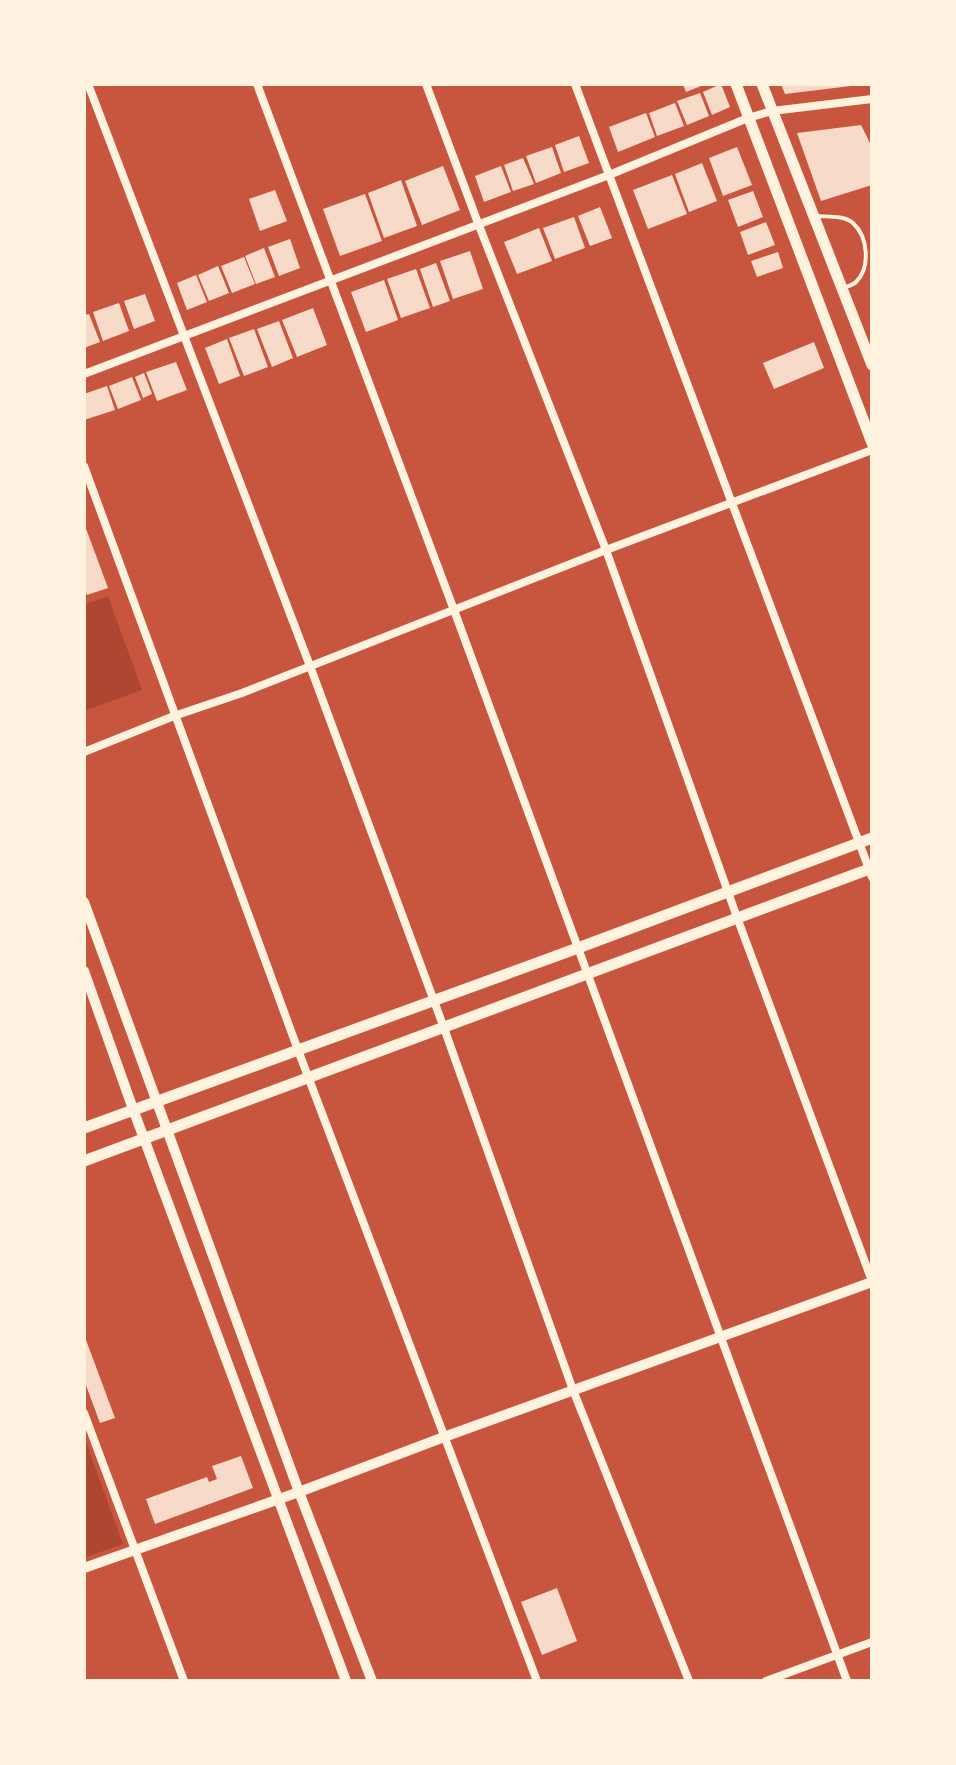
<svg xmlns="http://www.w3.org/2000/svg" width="956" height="1765" font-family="Karla,sans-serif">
	<rect width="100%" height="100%" fill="#c8553d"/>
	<g fill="#ae4732">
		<path d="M108 596 142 690 84 711V605Z"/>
		<path d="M84 1437 123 1544 84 1558Z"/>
	</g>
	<g fill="#f7dbc8">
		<path d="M683 84H706L686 92Z"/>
		<path d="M721 84 730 107 712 115 703 92Z"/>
		<path d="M781 84H851V86L785 94Z"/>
		<path d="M700 93 709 116 687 125 677 101Z"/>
		<path d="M675 103 684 126 657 136 649 113Z"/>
		<path d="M646 113 655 137 618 152 609 127Z"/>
		<path d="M861 125 872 147V185L821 201 797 133Z"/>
		<path d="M579 136 589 163 564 172 555 145Z"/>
		<path d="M552 147 561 173 536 183 526 156Z"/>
		<path d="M737 147 752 185 723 196 709 158Z"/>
		<path d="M523 158 534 184 513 191 504 165Z"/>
		<path d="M702 163 717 201 689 212 675 174Z"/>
		<path d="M443 166 460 210 422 225 405 181Z"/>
		<path d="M501 166 511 192 484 202 475 176Z"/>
		<path d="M672 175 687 214 648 229 633 190Z"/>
		<path d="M401 180 417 226 384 238 368 193Z"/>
		<path d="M275 190 287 221 260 231 249 199Z"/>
		<path d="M753 191 763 217 738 227 728 200Z"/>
		<path d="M365 194 382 241 340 256 323 209Z"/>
		<path d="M600 207 612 238 590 246 578 216Z"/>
		<path d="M574 217 585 248 555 259 543 228Z"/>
		<path d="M766 222 775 245 748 255 740 232Z"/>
		<path d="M539 228 552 261 517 274 504 242Z"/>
		<path d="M290 239 300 268 279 276 268 247Z"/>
		<path d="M264 248 275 277 256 284 245 256Z"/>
		<path d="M470 251 483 289 453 299 440 261Z"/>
		<path d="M778 252 783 268 757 277 751 261Z"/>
		<path d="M244 257 255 284 232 293 221 266Z"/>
		<path d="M436 263 450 301 433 307 420 269Z"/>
		<path d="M218 266 229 293 209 301 198 275Z"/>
		<path d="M416 269 430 308 401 318 387 279Z"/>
		<path d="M196 275 207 302 187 310 177 283Z"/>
		<path d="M384 280 398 320 366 332 351 292Z"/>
		<path d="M145 294 155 321 134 329 124 301Z"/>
		<path d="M119 303 129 331 103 341 93 312Z"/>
		<path d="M313 308 327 345 297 357 282 320Z"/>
		<path d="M89 314 100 342 84 348V315Z"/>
		<path d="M279 321 293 358 272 367 257 329Z"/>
		<path d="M254 329 268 367 244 376 229 338Z"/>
		<path d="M227 339 240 376 219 384 205 348Z"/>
		<path d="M814 342 824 368 774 389 763 363Z"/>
		<path d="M176 362 187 390 157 401 146 372Z"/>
		<path d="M144 373 152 394 143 398 135 377Z"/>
		<path d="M132 377 141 400 118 409 109 386Z"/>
		<path d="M107 386 115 410 84 420V394Z"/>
		<path d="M84 523 108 588 87 595 84 588Z"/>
		<path d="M86 1340 115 1418 100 1423 84 1380V1341Z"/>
		<path d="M241 1456 253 1488 155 1524 146 1499 207 1477 209 1482 217 1479 212 1466Z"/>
		<path d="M557 1588 577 1641 542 1655 521 1602Z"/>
	</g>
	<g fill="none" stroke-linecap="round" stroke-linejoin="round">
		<path stroke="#fff3e0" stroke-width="4" d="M816 216C828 217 844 215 853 223 868 237 871 267 856 282 853 285 848 286 844 288"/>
		<g stroke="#fff3e0" stroke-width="8">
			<path d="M88 84 310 666 444 1028 573 1390 689 1681"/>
			<path d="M257 84 454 610 847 1681"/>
			<path d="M426 84 478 223 606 550 738 920 872 1281"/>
			<path d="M575 84 872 877"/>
			<path d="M84 374 609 175 748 118 772 111 872 99"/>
			<path d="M84 466 298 1050 537 1681"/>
			<path d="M84 752 174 716 242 693 606 550 872 450"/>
			<path d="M84 1413 184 1681"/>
			<path d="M766 1681 872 1642"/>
		</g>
		<g stroke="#fff3e0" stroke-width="10">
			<path d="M84 902 299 1492 372 1681"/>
			<path d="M84 971 133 1109 346 1681"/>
			<path d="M84 1568 299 1492 444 1437 872 1282"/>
		</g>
		<g stroke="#fff3e0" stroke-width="11">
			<path d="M736 84 872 443"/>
			<path d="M762 84 872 365"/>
			<path d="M84 1128 578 948 872 838"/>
			<path d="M84 1161C347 1064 610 967 872 868"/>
		</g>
	</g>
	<rect width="956" height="1765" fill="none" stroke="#fff3e0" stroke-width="172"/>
</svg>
